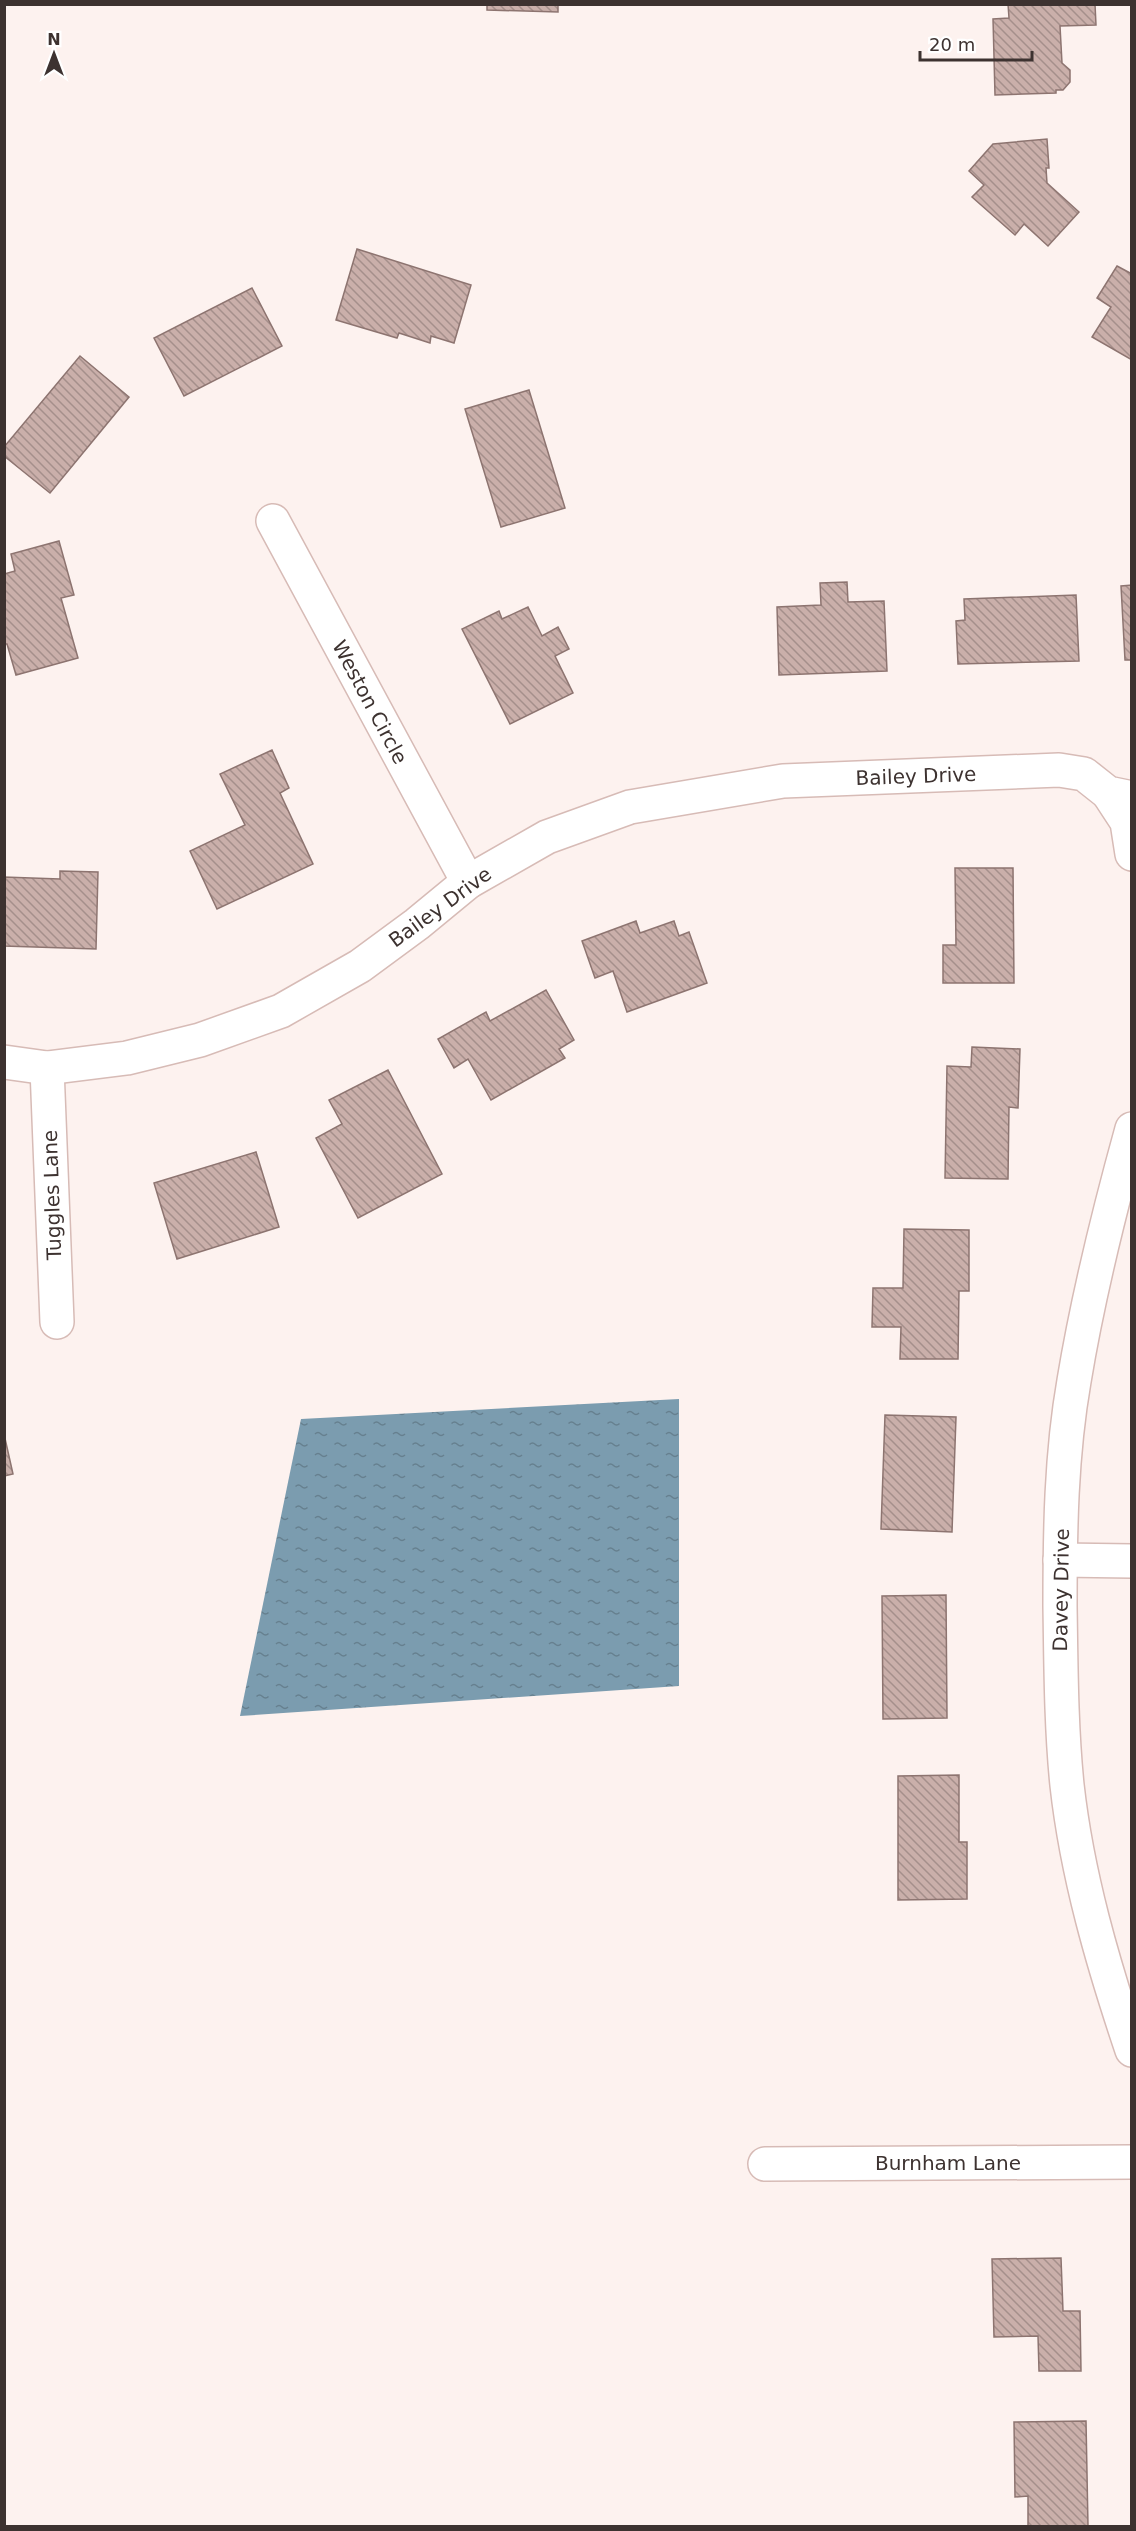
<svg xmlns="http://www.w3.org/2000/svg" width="1136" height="2531" font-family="'DejaVu Sans',sans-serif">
	<defs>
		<pattern id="water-ripples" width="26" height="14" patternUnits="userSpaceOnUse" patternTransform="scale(1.5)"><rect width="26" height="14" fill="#7b9caf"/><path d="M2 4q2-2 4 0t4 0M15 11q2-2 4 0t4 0" fill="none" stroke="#66808f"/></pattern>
		<pattern id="building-back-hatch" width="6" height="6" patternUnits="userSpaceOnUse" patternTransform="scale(1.5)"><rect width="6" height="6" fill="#caafaa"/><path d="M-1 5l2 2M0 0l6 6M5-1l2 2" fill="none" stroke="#a58f8b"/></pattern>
	</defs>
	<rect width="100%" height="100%" fill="#fdf2ef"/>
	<path fill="url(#water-ripples)" d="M679 1399V1686L240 1716 301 1419Z"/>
	<g fill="url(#building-back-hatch)" stroke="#8d7470" stroke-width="1.5">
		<path d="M487 4H558V12L487 10Z"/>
		<path d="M1008 4H1095L1096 25 1060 26 1062 63 1070 70V82L1063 90H1056V93L995 95 993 19 1009 18Z"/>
		<path d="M1047 139 1049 168H1046L1047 183 1079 212 1048 246 1024 224 1015 235 972 197 984 185 969 171 993 144Z"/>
		<path d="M357 249 471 285 454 343 431 336 430 343 399 333 397 338 336 320Z"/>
		<path d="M1117 266 1132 274V360L1092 337 1111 307 1097 298Z"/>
		<path d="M252 288 282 346 184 396 154 338Z"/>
		<path d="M80 356 129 397 50 493 4 456V447Z"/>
		<path d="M529 390 565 508 501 527 465 409Z"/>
		<path d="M59 541 74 595 61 598 78 658 16 675 7 644H4V574L15 571 11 554Z"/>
		<path d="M847 582 848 602 884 601 887 671 779 675 777 607 821 605 820 583Z"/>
		<path d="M1132 585V660H1125L1121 586Z"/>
		<path d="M1076 595 1079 661 958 664 956 621 965 620 964 599Z"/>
		<path d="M528 607 542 636 558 627 569 649 555 656 573 693 510 724 462 629 499 611 502 619Z"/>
		<path d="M272 750 289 788 280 793 313 864 217 909 190 851 245 825 220 774Z"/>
		<path d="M955 868H1013L1014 983H943V945H956Z"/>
		<path d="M60 871 98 872 96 949 4 946V877L60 879Z"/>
		<path d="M636 921 640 933 674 921 679 936 689 932 707 983 627 1012 613 971 595 978 582 941Z"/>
		<path d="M546 990 574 1040 559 1049 565 1058 491 1100 468 1059 454 1068 438 1039 486 1012 490 1021Z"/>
		<path d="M972 1047 1020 1049 1018 1108 1009 1107 1008 1179 945 1178 947 1066 971 1067Z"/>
		<path d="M388 1070 442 1174 358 1218 316 1138 342 1124 329 1100Z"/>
		<path d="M256 1152 279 1227 177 1259 154 1183Z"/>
		<path d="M904 1229 969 1230V1291H959L958 1359H900L901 1327H872L873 1288H903Z"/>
		<path d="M885 1415 956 1417 952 1532 881 1529Z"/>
		<path d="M4 1434 13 1474 4 1476Z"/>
		<path d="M946 1595 947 1718 883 1719 882 1596Z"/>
		<path d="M959 1775V1842H967V1899L898 1900V1776Z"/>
		<path d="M1061 2258 1063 2311H1080L1081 2371H1039L1038 2336 994 2337 992 2259Z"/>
		<path d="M1086 2421 1088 2526H1028V2496L1015 2497 1014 2422Z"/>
	</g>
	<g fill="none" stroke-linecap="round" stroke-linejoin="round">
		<g stroke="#d7bbb6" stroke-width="36">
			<g id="minor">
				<path d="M273 521 468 882"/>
				<path d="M1108 793 1127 822 1132 854"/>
				<path d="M4 1062 47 1068 127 1058 200 1040 281 1011 360 966 417 924 468 882 547 837 630 807 783 781 1059 770 1084 774 1108 793 1132 798"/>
				<path d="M47 1068 57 1322"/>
				<path d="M1132 1129C1109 1212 1088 1296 1074 1381 1061 1455 1060 1531 1060 1606 1061 1666 1061 1726 1067 1785 1077 1875 1103 1964 1132 2050"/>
				<path d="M1060 1560 1132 1561"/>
				<path d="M765 2164 1132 2162"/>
			</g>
		</g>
		<use href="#minor" stroke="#fff" stroke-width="33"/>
	</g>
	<g text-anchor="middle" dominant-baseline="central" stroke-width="5" stroke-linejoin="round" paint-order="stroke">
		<g font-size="20" fill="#3d3230" stroke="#fff">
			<text transform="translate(370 702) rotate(62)">Weston Circle</text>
			<text transform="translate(916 776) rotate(-2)">Bailey Drive</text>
			<text transform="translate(440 907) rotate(-36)">Bailey Drive</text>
			<text transform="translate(52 1195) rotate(-92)">Tuggles Lane</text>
			<text transform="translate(1061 1590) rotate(-89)">Davey Drive</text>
			<text x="948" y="2163">Burnham Lane</text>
		</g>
	</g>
	<rect width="1136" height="2531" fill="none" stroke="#3d3230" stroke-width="12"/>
	<g transform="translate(54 54)" stroke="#ffffff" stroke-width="4.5" paint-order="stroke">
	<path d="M0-4.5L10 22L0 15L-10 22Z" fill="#3d3230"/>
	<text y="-9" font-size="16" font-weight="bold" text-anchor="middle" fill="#3d3230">N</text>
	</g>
	<path d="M920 51v9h112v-9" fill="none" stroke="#3d3230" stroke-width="3"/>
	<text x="929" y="51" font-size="18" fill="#3d3230" stroke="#ffffff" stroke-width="4.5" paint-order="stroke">20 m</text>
</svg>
